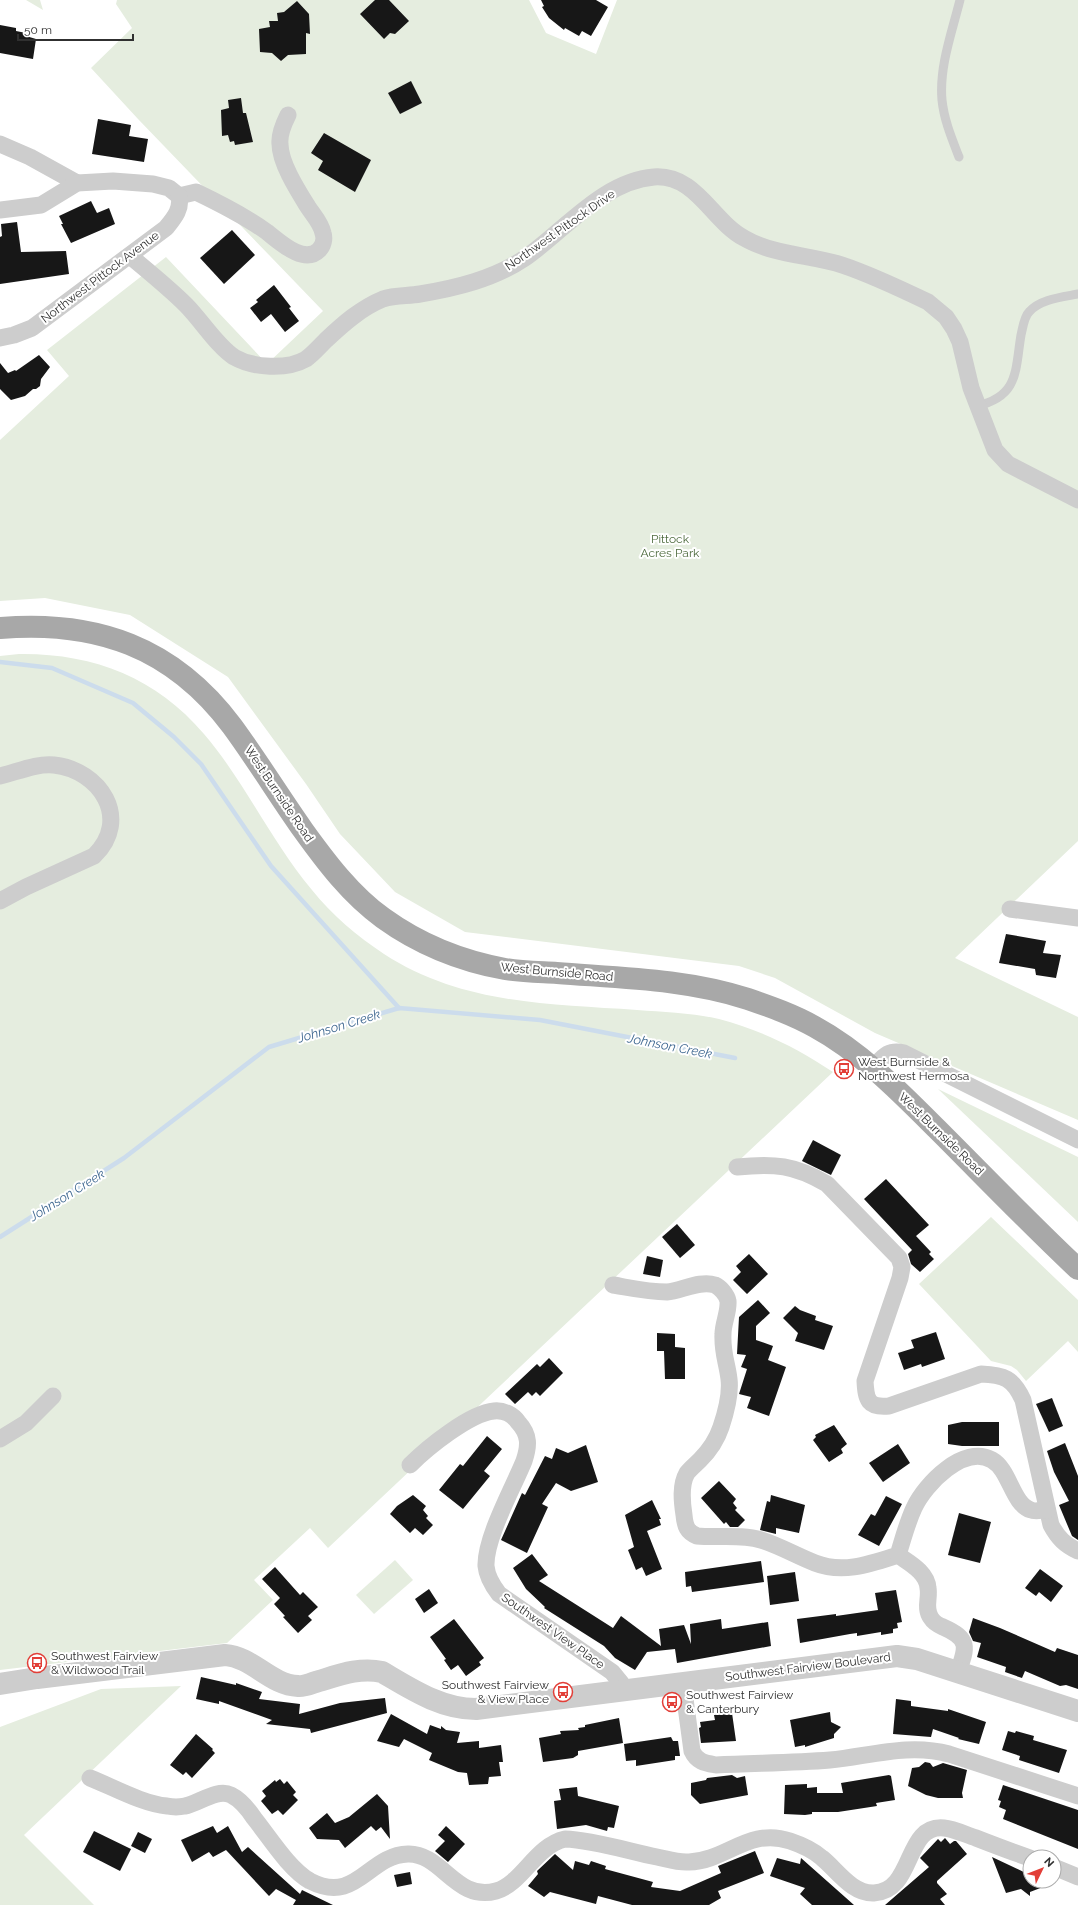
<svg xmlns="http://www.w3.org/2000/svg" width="1078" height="1905" font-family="Raleway,sans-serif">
	<rect width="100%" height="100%" fill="#fff"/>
	<g fill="#e5eddf">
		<path d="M26 0H40L43 10Z"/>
		<path d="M117 0H529L546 33 596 54 617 0H1078V841L955 958 1078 1017V1120L875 1033 775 978 739 966 465 932 395 892 340 834 306 784 228 677 130 615 45 598 0 601V440L69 376 47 350 166 257 267 364 323 311 138 119 91 68 132 28 116 4Z"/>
		<path d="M19 654C92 653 156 677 204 734 245 782 271 841 312 890 332 915 357 936 384 954 461 1004 548 1004 637 1010 664 1012 692 1013 719 1019 761 1030 797 1048 833 1072L328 1548 310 1528 254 1580 273 1600 227 1643 0 1670V656Z"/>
		<path d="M938 1089 1078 1157V1222Z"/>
		<path d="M991 1217 1078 1300V1352L1068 1341 1026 1381 1017 1370 1011 1366 991 1361 919 1284Z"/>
		<path d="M395 1560 413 1580 374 1614 356 1595Z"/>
		<path d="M181 1686 24 1835 94 1905H0V1727L101 1689Z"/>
	</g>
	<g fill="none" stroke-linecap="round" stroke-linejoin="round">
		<g stroke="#ccdcec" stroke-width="4.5">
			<path d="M0 662 52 668 133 703 174 737 201 764 271 866 399 1008"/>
			<path d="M0 1237 124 1158 269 1047 399 1008 540 1020 735 1058"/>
		</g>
	</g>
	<g fill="#171717">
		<path d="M375 0H389L409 21 395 34 390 33 384 39 360 14Z"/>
		<path d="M541 0H596L608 7 591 36 582 31 579 36 565 28 564 30 549 18 542 7 544 6Z"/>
		<path d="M297 1 309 14 310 34 306 33V54L288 55 281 61 272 53 260 52 259 29 270 27 269 21H278L277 13 284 12Z"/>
		<path d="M0 25 16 28V31L26 33V36L36 39 33 59 0 53Z"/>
		<path d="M411 81 422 103 400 114 388 93Z"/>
		<path d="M241 98 243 113H246L253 142 235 145 234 141 230 142 228 135 222 136 221 110 229 108 228 100Z"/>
		<path d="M98 119 131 125 129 136 148 139 144 162 92 154Z"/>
		<path d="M324 133 371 160 355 192 318 170 323 161 311 153Z"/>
		<path d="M91 201 97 213 109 208 115 224 71 243 61 224H63L59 216Z"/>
		<path d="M17 222 21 252 66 251 69 274 0 284V237L2 236 1 224Z"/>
		<path d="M232 230 255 255 224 284 200 258Z"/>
		<path d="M274 285 291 307 289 308 299 321 285 332 271 314 261 322 250 308 258 302 256 300Z"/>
		<path d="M39 355 50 367 41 379 40 386 36 389H33L25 396 11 400 0 389V363L8 373 15 370 16 371Z"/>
		<path d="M1006 934 1046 941 1043 953 1061 955 1056 978 1036 975 1035 969 999 963Z"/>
		<path d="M813 1140 841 1155 831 1175 802 1161Z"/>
		<path d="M886 1179 929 1225 916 1236 931 1252 929 1254 934 1259 920 1272 911 1264 908 1254 912 1250 864 1199Z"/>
		<path d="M677 1224 695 1245 680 1258 662 1237Z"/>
		<path d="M749 1254 768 1274 747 1294 733 1280 741 1272 736 1266Z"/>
		<path d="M647 1256 663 1260 660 1277 643 1274Z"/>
		<path d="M758 1300 770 1313 756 1326V1340L773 1346 768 1360 786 1367 769 1416 747 1408 751 1397 739 1394 747 1369 741 1367 746 1355 737 1354 739 1317Z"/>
		<path d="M795 1306 800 1310 816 1316 815 1320 833 1326 824 1350 795 1341 798 1333 783 1318Z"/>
		<path d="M936 1332 945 1359 922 1367 921 1364 904 1370 898 1353 914 1348 911 1340Z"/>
		<path d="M657 1333 675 1334V1347L685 1348V1379H665L664 1351H657Z"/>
		<path d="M549 1358 563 1373 540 1396 536 1392 532 1396 528 1392 515 1404 505 1394 537 1364 540 1367Z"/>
		<path d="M1052 1398 1063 1426 1049 1432 1036 1404Z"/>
		<path d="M962 1422H999V1446H962L948 1444V1425Z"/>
		<path d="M834 1425 847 1444 841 1449 843 1453 829 1462 813 1440 816 1437 815 1435Z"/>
		<path d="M487 1436 502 1449 484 1471 490 1476 463 1509 439 1490 460 1464 463 1466Z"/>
		<path d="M1065 1443 1078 1476V1540L1072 1536 1059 1505 1069 1501 1054 1472 1047 1451Z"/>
		<path d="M898 1444 910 1463 883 1482 869 1463Z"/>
		<path d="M586 1445 598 1482 571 1491 556 1483 542 1504 548 1507 527 1553 501 1540 522 1493 525 1495 545 1456 552 1459 556 1448 568 1453Z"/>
		<path d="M719 1481 736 1499 733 1503 737 1508 735 1510 745 1520 738 1527H730L726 1522 724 1524 701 1498Z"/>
		<path d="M413 1495 426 1506 423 1510 428 1516 426 1518 433 1525 423 1535 415 1528 410 1533 390 1514 397 1506Z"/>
		<path d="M771 1495 805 1505 799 1533 776 1528V1534L760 1530 767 1501 770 1502Z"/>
		<path d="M886 1496 902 1504 879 1546 858 1535 871 1514 875 1516Z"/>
		<path d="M652 1500 661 1519H659L661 1525 647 1531 662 1569 646 1576 642 1567 636 1570 628 1550 634 1547 625 1515Z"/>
		<path d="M959 1513 991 1522 980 1563 948 1555Z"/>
		<path d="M532 1554 548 1575 539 1581 613 1628 621 1616 661 1646 659 1629 684 1625 691 1644 690 1624 721 1619 722 1629 768 1622 771 1646 677 1663 675 1649 647 1652 635 1670 615 1658 604 1646 544 1608 545 1607 526 1589 513 1568Z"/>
		<path d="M761 1561 764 1582 692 1592 691 1586 686 1587 685 1572Z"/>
		<path d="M275 1567 300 1595 303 1592 318 1607 308 1616 312 1620 298 1633 283 1617 285 1616 274 1604 280 1598 262 1579Z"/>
		<path d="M1040 1569 1063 1586 1051 1602 1039 1592 1036 1596 1025 1588Z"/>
		<path d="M795 1572 799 1601 770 1605 767 1576Z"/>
		<path d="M429 1589 438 1603 424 1613 415 1599Z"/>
		<path d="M896 1590 902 1622 897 1623 898 1628 893 1629V1633L881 1635V1632L857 1636V1633L850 1634 800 1643 797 1619 836 1614V1616L878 1610 875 1593Z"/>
		<path d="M973 1618 1000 1628 1055 1652 1057 1648 1078 1655V1689L1066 1685 1060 1686 1025 1671 1022 1678 1005 1672 1006 1667 977 1657 981 1643 973 1641 969 1632Z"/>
		<path d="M454 1619 484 1658 479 1662 481 1665 466 1676 458 1665 451 1670 444 1660 446 1659 430 1637Z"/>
		<path d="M201 1677 236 1685V1683L262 1692 259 1699 300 1704 299 1714 340 1703 385 1698 387 1713 311 1733 310 1729 266 1724 272 1720 219 1701V1704L196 1699Z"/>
		<path d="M896 1699 911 1701V1706L948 1711V1709L986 1722 979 1744 958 1739 959 1738 933 1729 931 1737 893 1734Z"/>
		<path d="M830 1712 831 1722 841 1727 834 1734V1738L805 1747V1745L795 1747 790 1720Z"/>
		<path d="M732 1713 736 1741 701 1743 699 1728 701 1727 700 1722 715 1720 714 1715Z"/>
		<path d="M391 1714 427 1734 430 1725 441 1729V1726L446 1730 460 1732 457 1743 479 1741V1748L501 1745 503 1762H499L501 1776 489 1777 488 1784 469 1785 467 1773 458 1772 429 1760 432 1753 404 1739 399 1747 377 1741Z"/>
		<path d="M619 1718 623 1743 578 1751V1755L573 1758 543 1762 539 1738 561 1734 560 1731 579 1730 578 1728 585 1727V1725Z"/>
		<path d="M1008 1731 1015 1733 1016 1731 1034 1736 1033 1740 1067 1750 1059 1773 1019 1760 1020 1756 1002 1750Z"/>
		<path d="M196 1734 213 1749 212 1750 215 1753 192 1778 186 1772 183 1775 170 1765Z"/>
		<path d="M671 1737 673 1741H678L680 1756H675V1760L636 1766V1760L626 1761 624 1744Z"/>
		<path d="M925 1762 930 1763 933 1767 943 1763 967 1770 962 1793 963 1798H938L926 1795 908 1786 912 1768 919 1767Z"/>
		<path d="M732 1775 737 1778 745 1776 748 1795 700 1804 691 1795V1783L706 1780 707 1778Z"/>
		<path d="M889 1775 891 1776 895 1800 876 1803 877 1806 838 1812H812V1814L805 1815 784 1814 785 1785 807 1784V1788L817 1787V1793H843L841 1783Z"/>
		<path d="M280 1779 284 1784 287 1781 296 1792 293 1795 298 1800 283 1815 278 1810 272 1814 261 1801 266 1796 262 1791 275 1780 276 1782Z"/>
		<path d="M1003 1785 1078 1810V1849L1003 1819 1006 1810 999 1807 1001 1801 998 1800Z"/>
		<path d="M577 1787 578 1796 619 1806 614 1828 608 1827 607 1831 586 1825 557 1829 554 1801 561 1800 559 1789Z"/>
		<path d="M377 1794 388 1806 390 1839 381 1827 376 1831 371 1826 345 1848 339 1840 317 1839 309 1828 327 1813 335 1823 349 1817Z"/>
		<path d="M213 1826 217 1833 228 1826 242 1852 248 1847 300 1894 302 1890 333 1905H293L296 1900 276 1889 269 1896 226 1850 213 1857 209 1852 192 1862 181 1840Z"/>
		<path d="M446 1826 465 1844 448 1862 435 1851 445 1841 438 1835Z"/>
		<path d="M94 1831 131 1849 120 1871 83 1852Z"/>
		<path d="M138 1832 152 1839 145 1853 131 1846Z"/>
		<path d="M945 1838 950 1844 954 1841H956L967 1854 937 1881V1883L947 1894 940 1899 945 1905H885L929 1867 920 1858 921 1857 938 1839 941 1842Z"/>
		<path d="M755 1851 764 1873 718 1891 721 1898 709 1905H632L598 1896 596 1904 550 1892 544 1897 528 1886 538 1874 537 1871 555 1854 573 1870 575 1861 589 1865 591 1861 606 1866 605 1869 653 1882 651 1887 680 1891 721 1873 718 1866Z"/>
		<path d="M992 1857 1030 1875V1881H1056V1882L1030 1892V1896L1021 1889 1006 1893Z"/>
		<path d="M777 1858 800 1864 801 1858 854 1905H812L800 1894 805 1888 770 1876Z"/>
		<path d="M410 1872 412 1884 397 1887 394 1875Z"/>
	</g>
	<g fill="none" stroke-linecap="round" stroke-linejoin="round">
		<g stroke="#cdcdcd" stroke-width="9">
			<path d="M959 157C952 139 944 120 942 100 939 67 952 32 960 0"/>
			<path d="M977 406C1019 396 1015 371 1021 335 1023 327 1024 317 1029 312 1040 299 1063 297 1078 294"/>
		</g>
		<g stroke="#cdcdcd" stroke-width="17">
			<path d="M0 144 30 157 77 183"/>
			<path d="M179 196 196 192C221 204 245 216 267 232 280 242 304 265 319 250 323 246 325 239 323 233 321 223 314 216 308 207 298 191 280 163 280 144 279 135 284 123 288 115"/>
			<path d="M0 210 41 205 77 183 113 181 153 184 169 188 179 196"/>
			<path d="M130 256C149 272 169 288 186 305 201 320 217 346 234 357 253 368 287 370 306 359 313 354 320 346 326 340 343 324 361 308 383 299 394 295 408 296 420 294 456 288 494 279 525 258 564 231 603 181 654 177 696 174 712 221 744 238 773 255 811 255 842 265 872 275 901 289 928 302L946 317 954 329 960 342 971 388 995 450 1008 464 1078 500"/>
			<path d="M0 338 14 335 32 328 166 228C174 218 182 209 179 196"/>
			<path d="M0 776C17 772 37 763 54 765 100 770 132 819 94 856L26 887 0 901"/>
			<path d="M1010 909 1078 918"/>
			<path d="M873 1068C883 1057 888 1049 904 1053L1078 1140"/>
			<path d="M737 1167C774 1163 795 1165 827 1184L899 1258 902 1267 900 1278 865 1381C866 1400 868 1408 889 1406L981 1374C1004 1375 1013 1378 1023 1400L1051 1525C1058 1538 1065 1545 1078 1551"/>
			<path d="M613 1285C631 1288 648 1292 667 1292 681 1291 700 1280 715 1285 720 1287 727 1295 728 1301 729 1312 723 1323 723 1334 722 1353 727 1362 729 1379 731 1395 726 1412 721 1427 717 1439 709 1451 700 1460 696 1464 691 1468 687 1473 680 1485 682 1502 684 1515 685 1526 687 1532 697 1536 718 1538 741 1534 761 1540 780 1546 797 1556 815 1563 843 1574 870 1564 898 1555 903 1539 907 1523 914 1508 925 1484 964 1444 992 1460 1010 1470 1012 1504 1031 1510 1035 1512 1042 1510 1047 1510"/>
			<path d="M0 1439 26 1423 53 1396"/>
			<path d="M410 1465C427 1448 470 1413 494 1411 504 1410 513 1415 518 1422 530 1435 529 1446 524 1461 513 1488 485 1538 486 1566 487 1577 492 1585 499 1594L612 1672 621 1683 623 1690"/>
			<path d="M898 1555C909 1563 927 1572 928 1588 930 1598 924 1608 931 1618 934 1623 938 1625 943 1627 970 1639 967 1647 958 1672"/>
			<path d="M683 1684 692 1751C697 1762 705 1763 716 1765 754 1763 792 1763 830 1760 870 1756 909 1743 949 1754L1078 1796"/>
			<path d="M90 1778C113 1787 143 1804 167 1806 172 1807 180 1807 185 1806 198 1804 217 1788 231 1795 241 1800 248 1809 254 1818 270 1838 289 1869 310 1881 357 1905 368 1855 408 1854 442 1853 456 1902 496 1891 523 1883 535 1846 565 1839 593 1840 628 1851 657 1857 667 1859 678 1863 689 1862 726 1861 749 1827 790 1841 802 1845 813 1850 822 1858 837 1870 852 1894 874 1893 915 1891 904 1824 944 1828 955 1829 966 1835 976 1838 994 1845 1012 1852 1030 1858"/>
			<path d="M1054 1867 1078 1877"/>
		</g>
		<path stroke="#cdcdcd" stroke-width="22" d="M0 1684 37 1678 225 1655C253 1657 270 1685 298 1686 304 1687 312 1683 319 1681 339 1675 360 1667 382 1672 411 1689 441 1709 476 1709L897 1656 917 1659 1078 1711"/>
		<path stroke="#a8a8a8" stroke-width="22" d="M0 628C96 620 173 647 232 726 257 760 279 796 303 830 326 862 351 895 383 918 419 944 461 961 505 969 522 972 540 972 557 973 621 978 687 979 748 999 771 1007 794 1015 815 1027 861 1052 900 1092 937 1129 984 1176 1030 1224 1078 1269"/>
	</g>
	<defs>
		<g id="bus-ring" transform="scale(1)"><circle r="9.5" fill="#fff" stroke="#e23f38" stroke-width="1.5"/><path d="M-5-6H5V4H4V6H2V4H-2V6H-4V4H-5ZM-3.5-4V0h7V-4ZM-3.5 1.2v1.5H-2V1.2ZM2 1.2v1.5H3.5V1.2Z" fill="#e23f38"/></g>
	</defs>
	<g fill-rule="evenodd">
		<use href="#bus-ring" x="844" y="1069"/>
		<use href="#bus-ring" x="37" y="1663"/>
		<use href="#bus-ring" x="563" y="1692"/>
		<use href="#bus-ring" x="672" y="1702"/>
	</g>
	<g text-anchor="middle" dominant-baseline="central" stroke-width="4" stroke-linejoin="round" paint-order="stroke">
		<g font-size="12" fill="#303030" stroke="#fff">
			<text transform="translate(560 230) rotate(-35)">Northwest Pittock Drive</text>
			<text transform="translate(100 277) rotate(-37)">Northwest Pittock Avenue</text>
			<text transform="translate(279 794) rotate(56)">West Burnside Road</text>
			<text transform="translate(557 972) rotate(5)">West Burnside Road</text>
			<text transform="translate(941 1134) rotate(44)">West Burnside Road</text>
			<text transform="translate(553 1631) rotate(35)">Southwest View Place</text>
			<text transform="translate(808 1667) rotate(-7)">Southwest Fairview Boulevard</text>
		</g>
		<g font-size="12" fill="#4e6b3e" stroke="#fff">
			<text x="670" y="539">Pittock<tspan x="670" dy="14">Acres Park</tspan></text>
		</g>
		<g font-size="12" fill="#303030" stroke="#fff" text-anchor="start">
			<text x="858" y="1062">West Burnside &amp;<tspan x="858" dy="14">Northwest Hermosa</tspan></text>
			<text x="51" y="1656">Southwest Fairview<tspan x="51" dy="14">&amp; Wildwood Trail</tspan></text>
			<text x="549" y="1685" text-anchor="end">Southwest Fairview<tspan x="549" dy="14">&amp; View Place</tspan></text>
			<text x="686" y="1695">Southwest Fairview<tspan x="686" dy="14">&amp; Canterbury</tspan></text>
		</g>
		<g font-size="13" font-style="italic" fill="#3f6891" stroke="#fff">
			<text transform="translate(339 1026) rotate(-17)">Johnson Creek</text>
			<text transform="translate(670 1046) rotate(11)">Johnson Creek</text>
			<text transform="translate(67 1195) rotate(-32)">Johnson Creek</text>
		</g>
	</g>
	<g transform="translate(1042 1869) rotate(47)"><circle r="19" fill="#ffffff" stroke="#acacac"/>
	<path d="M0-3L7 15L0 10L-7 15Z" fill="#e23f38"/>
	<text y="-6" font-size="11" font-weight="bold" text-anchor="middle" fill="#303030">N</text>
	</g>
	<path d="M18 34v6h115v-6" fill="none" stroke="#303030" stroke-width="2"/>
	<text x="24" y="34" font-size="12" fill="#303030" stroke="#ffffff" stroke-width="3" paint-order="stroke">50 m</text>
</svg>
